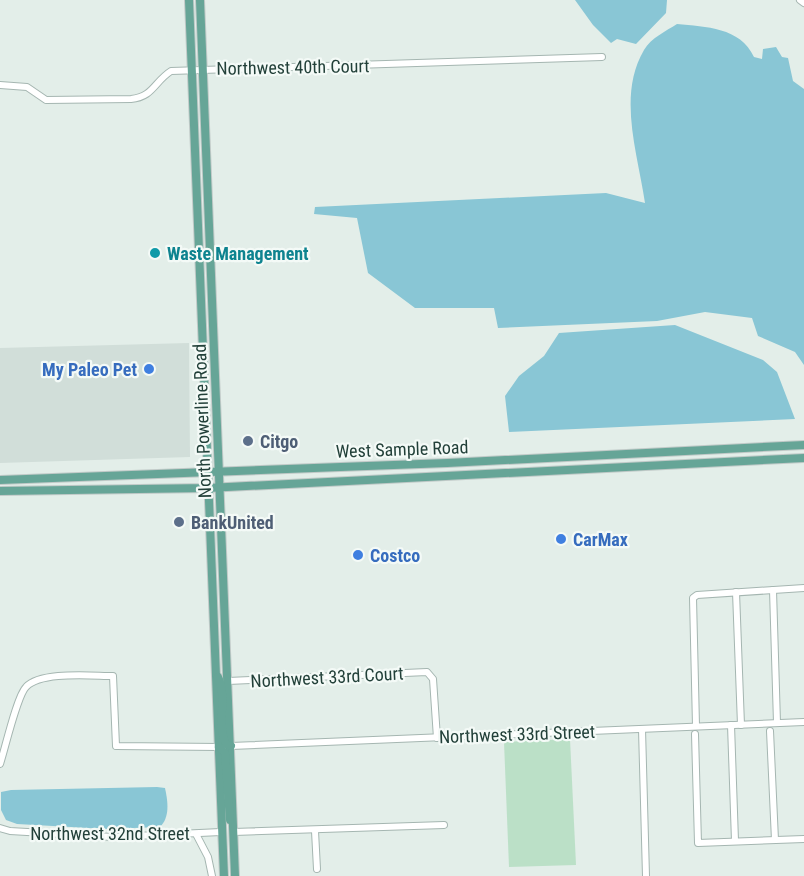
<svg xmlns="http://www.w3.org/2000/svg" width="804" height="876" font-family="'Roboto Condensed',sans-serif">
	<rect width="100%" height="100%" fill="#e3eee9"/>
	<path fill="#d1ded9" d="M189 343 190 457 0 463V348Z"/>
	<path fill="#bbe0c7" d="M570 739 576 865 509 867 504 742Z"/>
	<g fill="#89c6d5">
		<path d="M575 0H667L666 13 636 44 617 39 611 43 593 25Z"/>
		<path d="M677 24C706 27 740 27 754 57L762 59 763 49 776 47 782 57 788 58 793 81 804 89V365L795 352 758 336 752 318 705 312 657 321 498 328 494 308H415L368 273 357 218 314 214 315 207 606 193 645 203C638 154 617 96 644 50 651 38 666 31 677 24Z"/>
		<path d="M675 325 763 360 777 372 795 419 509 432 505 396 519 376 544 356 559 333Z"/>
		<path d="M157 787 165 788C168 802 170 817 160 827L107 829 17 824 6 820 1 810V792L11 790Z"/>
	</g>
	<g fill="none" stroke-linecap="round" stroke-linejoin="round">
		<g stroke="#a5b6b1" stroke-width="8">
			<g id="minor">
				<path d="M800 0 804 3"/>
				<path d="M0 85 27 87 46 100 131 99C153 97 154 82 171 71L602 57"/>
				<path d="M773 590 777 723"/>
				<path d="M736 592 741 725"/>
				<path d="M228 681 427 672 433 679 437 738"/>
				<path d="M731 725 735 841"/>
				<path d="M696 726 693 598 697 595 804 588"/>
				<path d="M642 729 646 876"/>
				<path d="M770 731 775 840"/>
				<path d="M695 734 698 843 804 839"/>
				<path d="M231 746 804 722"/>
				<path d="M0 764C5 749 17 696 26 687 41 671 91 676 113 676L116 746 219 747"/>
				<path d="M0 828 10 831 113 837 221 832"/>
				<path d="M315 831 317 869"/>
				<path d="M234 832 444 825"/>
				<path d="M196 834 208 857 212 876"/>
			</g>
		</g>
		<g stroke="#c1cac8" stroke-width="10">
			<g id="major">
				<path d="M189 0 224 876"/>
				<path d="M200 0 235 876"/>
				<path d="M0 480 447 463 804 445"/>
				<path d="M0 491 208 488 804 458"/>
				<path d="M218 677C228 697 216 724 226 744L231 746"/>
				<path d="M219 747 225 753 230 820"/>
			</g>
		</g>
		<use href="#minor" stroke="#fff" stroke-width="6"/>
		<use href="#major" stroke="#66a597" stroke-width="8"/>
	</g>
	<circle fill="#0f9aa8" stroke="#f4faf7" stroke-width="2" cx="155" cy="253" r="6"/>
	<g fill="#3f7fe0" stroke="#f4faf7" stroke-width="2">
		<circle cx="149" cy="369" r="6"/>
		<circle cx="561" cy="539" r="6"/>
		<circle cx="358" cy="555" r="6"/>
	</g>
	<g fill="#5c6f8a" stroke="#f4faf7" stroke-width="2">
		<circle cx="248" cy="441" r="6"/>
		<circle cx="179" cy="522" r="6"/>
	</g>
	<g text-anchor="middle" dominant-baseline="central" stroke-width="4.5" stroke-linejoin="round" paint-order="stroke">
		<g font-size="18" fill="#224039" stroke="#f4faf7">
			<text transform="translate(293 67) rotate(-1)">Northwest 40th Court</text>
			<text transform="translate(202 421) rotate(-92)">North Powerline Road</text>
			<text transform="translate(402 449) rotate(-2)">West Sample Road</text>
			<text transform="translate(327 677) rotate(-3)">Northwest 33rd Court</text>
			<text transform="translate(517 734) rotate(-2)">Northwest 33rd Street</text>
			<text x="110" y="833">Northwest 32nd Street</text>
		</g>
		<g font-size="18" font-weight="bold" fill="#0d838f" stroke="#f4faf7" text-anchor="start">
			<text x="167" y="253">Waste Management</text>
		</g>
		<g font-size="18" font-weight="bold" fill="#366cbe" stroke="#f4faf7" text-anchor="start">
			<text x="137" y="369" text-anchor="end">My Paleo Pet</text>
			<text x="573" y="539">CarMax</text>
			<text x="370" y="555">Costco</text>
		</g>
		<g font-size="18" font-weight="bold" fill="#4e5e75" stroke="#f4faf7" text-anchor="start">
			<text x="260" y="441">Citgo</text>
			<text x="191" y="522">BankUnited</text>
		</g>
	</g>
</svg>
